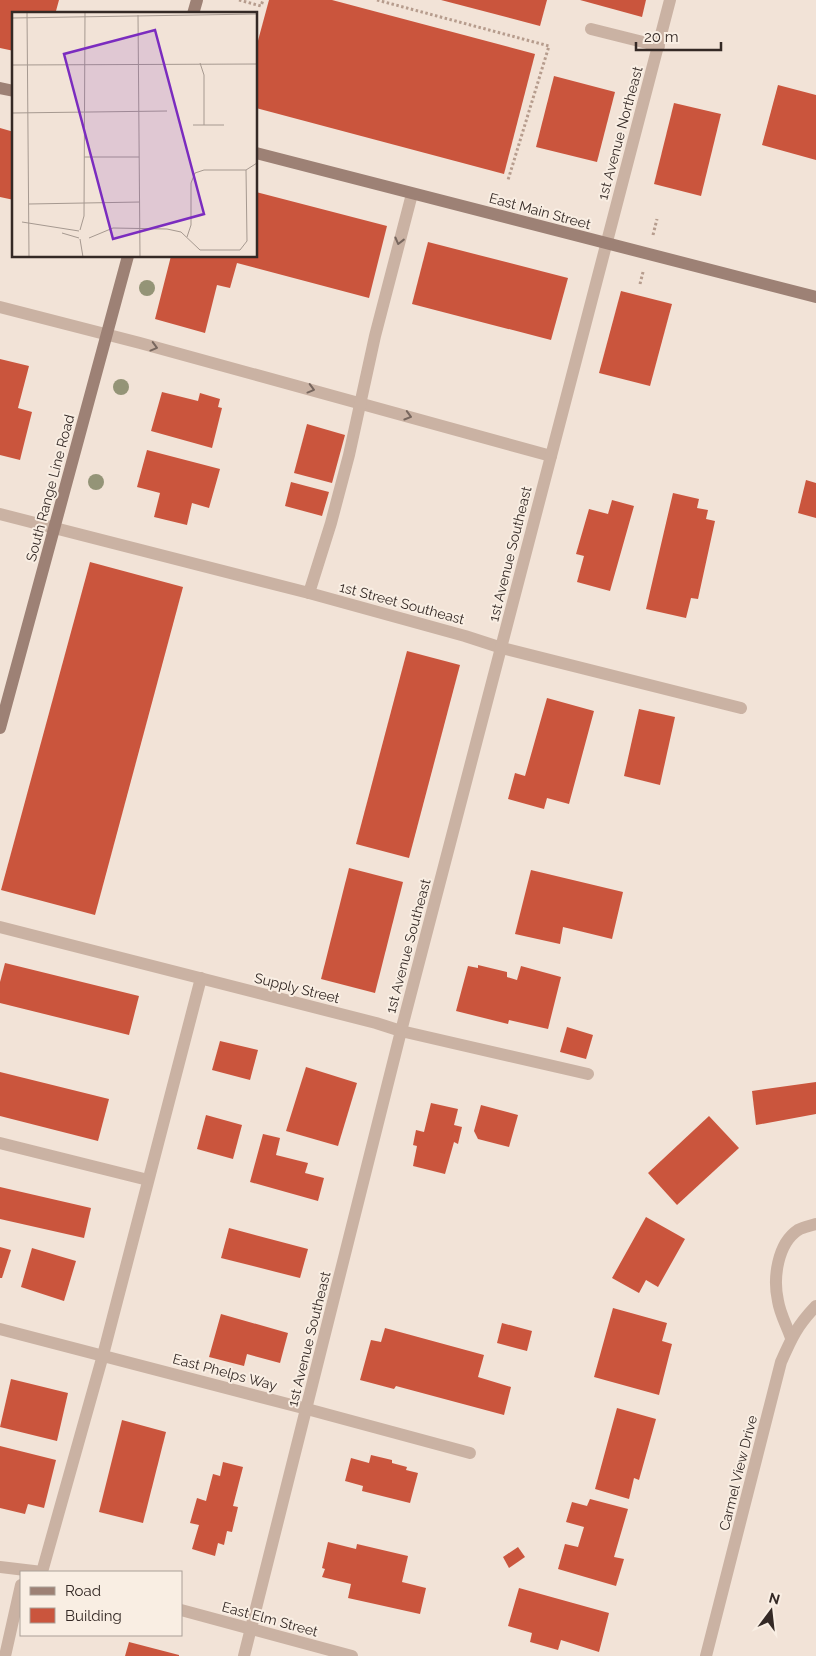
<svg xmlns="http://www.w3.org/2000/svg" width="816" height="1656" font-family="Raleway,sans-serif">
	<rect width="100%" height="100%" fill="#f2e3d7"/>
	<g fill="#ca553d">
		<path d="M0 0H59L56 11 63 14H14V51L0 48Z"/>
		<path d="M269 0H332L535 54 504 174 256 108V48Z"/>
		<path d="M441 0H547L540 26Z"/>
		<path d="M580 0H646L642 17Z"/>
		<path d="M554 76 615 92 597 162 536 147Z"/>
		<path d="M778 85 816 95V160L762 145Z"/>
		<path d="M674 103 721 114 701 196 654 184Z"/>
		<path d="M0 128 14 132V200L0 197Z"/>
		<path d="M256 192 387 226 369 298 237 263 230 288 217 285 205 333 155 319 171 256H256Z"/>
		<path d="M428 242 568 278 551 340 412 304Z"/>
		<path d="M621 291 672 304 650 386 599 373Z"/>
		<path d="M0 359 29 366 18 408 32 412 20 460 0 455Z"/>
		<path d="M162 392 198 401 200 393 220 399 218 407 222 408 212 448 151 431Z"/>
		<path d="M307 424 345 435 332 483 294 473Z"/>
		<path d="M147 450 220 469 209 508 192 503 187 525 154 517 160 493 137 487Z"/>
		<path d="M806 480 816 483V518L798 513Z"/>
		<path d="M291 482 329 492 322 516 285 506Z"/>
		<path d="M673 493 699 499 697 508 708 510 706 519 715 521 698 599 691 598 686 618 646 609Z"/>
		<path d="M612 500 634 506 610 591 577 582 584 556 576 554 589 509 608 514Z"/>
		<path d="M90 562 183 587 95 915 1 890Z"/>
		<path d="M407 651 460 665 409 858 356 844Z"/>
		<path d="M547 698 594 711 569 804 547 798 544 809 508 799 515 773 525 776Z"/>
		<path d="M639 709 675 717 660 785 624 776Z"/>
		<path d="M349 868 403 882 375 993 321 979Z"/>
		<path d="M531 870 623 892 612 939 563 927 560 944 515 934Z"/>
		<path d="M5 963 139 996 129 1035 0 1003V982Z"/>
		<path d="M478 965 507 972V977L517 980 521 966 561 977 548 1029 509 1020 508 1024 456 1011 468 966 478 968Z"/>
		<path d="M567 1027 593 1035 586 1059 560 1052Z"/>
		<path d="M220 1041 258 1050 250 1080 212 1070Z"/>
		<path d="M306 1067 357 1083 338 1146 286 1131Z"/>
		<path d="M0 1072 109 1099 98 1141 0 1116Z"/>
		<path d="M816 1082V1114L756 1125 752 1091Z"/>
		<path d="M431 1103 458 1109 454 1125 462 1127 458 1144 454 1142 445 1174 413 1166 417 1146 413 1145 416 1130 424 1132Z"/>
		<path d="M481 1105 518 1115 509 1147 478 1139 474 1131Z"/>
		<path d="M206 1115 242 1125 233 1159 197 1149Z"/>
		<path d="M709 1116 739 1148 677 1205 648 1173Z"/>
		<path d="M263 1134 280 1138 276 1155 308 1163 305 1173 324 1178 318 1201 250 1182Z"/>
		<path d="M0 1187 91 1208 84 1238 0 1219Z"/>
		<path d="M646 1217 685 1239 658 1287 646 1280 639 1293 612 1278Z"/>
		<path d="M229 1228 308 1249 300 1278 221 1258Z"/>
		<path d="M0 1247 11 1250 2 1278H0Z"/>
		<path d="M32 1248 76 1261 64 1301 21 1287Z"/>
		<path d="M613 1308 667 1323 662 1341 672 1344 659 1395 594 1377Z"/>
		<path d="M221 1314 288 1333 280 1363 247 1354 244 1366 209 1357Z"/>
		<path d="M502 1323 532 1331 527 1351 497 1343Z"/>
		<path d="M385 1328 484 1355 478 1377 511 1387 504 1415 396 1386 394 1389 360 1380 371 1340 381 1342Z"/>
		<path d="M11 1379 68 1393 57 1441 0 1427Z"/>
		<path d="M617 1408 656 1419 639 1480 634 1478 629 1499 595 1489Z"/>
		<path d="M122 1420 166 1432 143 1523 99 1512Z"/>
		<path d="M0 1446 56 1460 44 1508 28 1504 25 1514 0 1508Z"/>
		<path d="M371 1455 392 1460V1463L407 1467 406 1470 418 1473 410 1503 362 1491 363 1486 345 1481 351 1458 369 1463Z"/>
		<path d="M223 1462 243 1467 233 1506 238 1507 232 1532 227 1531 224 1545 218 1543 215 1556 192 1549 199 1525 190 1523 197 1498 206 1501 213 1474 220 1476Z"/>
		<path d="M590 1499 628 1509 614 1557 624 1559 616 1586 558 1569 565 1544 578 1547 584 1527 566 1522 572 1502 587 1506Z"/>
		<path d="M328 1542 356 1549 357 1544 408 1556 402 1582 426 1588 420 1614 348 1598 351 1584 322 1577 325 1569 322 1568Z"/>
		<path d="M518 1547 525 1557 509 1568 503 1557Z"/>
		<path d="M519 1588 609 1613 599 1652 561 1640 558 1650 530 1642 532 1633 508 1626Z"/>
		<path d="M129 1642 179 1655V1656H125Z"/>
	</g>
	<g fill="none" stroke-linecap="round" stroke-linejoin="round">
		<g stroke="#b69c8d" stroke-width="3" stroke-dasharray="2.5 2.5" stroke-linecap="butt">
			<path d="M239 0 261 6 263 0"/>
			<path d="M377 0 549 46 508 180"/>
			<path d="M653 235 657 219"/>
			<path d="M640 284 643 272"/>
		</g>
		<g stroke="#cab2a3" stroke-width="12">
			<path d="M591 29 659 46"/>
			<path d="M0 307 140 343 551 456"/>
			<path d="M309 593 331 523 349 455 375 336 412 194"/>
			<path d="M401 1031 588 1074"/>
			<path d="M0 1143 148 1180"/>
			<path d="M791 1338C787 1326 780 1314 778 1301 773 1279 777 1244 798 1230 803 1227 810 1226 816 1224"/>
			<path d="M307 1409 470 1453"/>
			<path d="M42 1572 103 1355 201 978"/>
			<path d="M5 1656 21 1585"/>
		</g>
		<g stroke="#cab2a3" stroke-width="12">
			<path d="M0 514 309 593 465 636 502 648 741 708"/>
			<path d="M0 927 376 1023 401 1031"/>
			<path d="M0 1329 307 1409"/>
			<path d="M0 1567 42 1572"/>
			<path d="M181 1610 352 1656"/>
			<path d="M244 1656 401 1031 670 0"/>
			<path d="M706 1656 781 1362C792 1337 797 1326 816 1306"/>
		</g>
		<g stroke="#9d8175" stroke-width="12">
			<path d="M193 14 197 0"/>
			<path d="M0 88 14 91"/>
			<path d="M256 153 816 297"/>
			<path d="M0 728 128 256"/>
		</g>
	</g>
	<g fill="#949477">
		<circle cx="147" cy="288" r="8"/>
		<circle cx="121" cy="387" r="8"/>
		<circle cx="96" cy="482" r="8"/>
	</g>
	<defs><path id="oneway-chevron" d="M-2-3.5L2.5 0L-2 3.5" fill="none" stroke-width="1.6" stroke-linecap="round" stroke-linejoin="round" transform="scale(1.25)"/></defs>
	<g stroke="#78675e">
		<use href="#oneway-chevron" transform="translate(399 241) rotate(104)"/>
		<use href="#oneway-chevron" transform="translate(154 347) rotate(15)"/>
		<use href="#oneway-chevron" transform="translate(311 389) rotate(15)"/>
		<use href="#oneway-chevron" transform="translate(408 416) rotate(16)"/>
	</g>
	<g text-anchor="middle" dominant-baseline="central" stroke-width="4" stroke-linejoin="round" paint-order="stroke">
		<g font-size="14" fill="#342925" stroke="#f9eee3">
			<text transform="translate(620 133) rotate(-75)">1st Avenue Northeast</text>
			<text transform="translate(540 211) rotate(15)">East Main Street</text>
			<text transform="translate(50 488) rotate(-75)">South Range Line Road</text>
			<text transform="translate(510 554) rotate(-76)">1st Avenue Southeast</text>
			<text transform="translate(402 603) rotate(15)">1st Street Southeast</text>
			<text transform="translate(408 946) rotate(-75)">1st Avenue Southeast</text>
			<text transform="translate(297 988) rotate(14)">Supply Street</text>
			<text transform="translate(309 1339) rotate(-76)">1st Avenue Southeast</text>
			<text transform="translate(225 1372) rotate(15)">East Phelps Way</text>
			<text transform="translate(738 1473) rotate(-76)">Carmel View Drive</text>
			<text transform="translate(270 1619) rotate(15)">East Elm Street</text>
		</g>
	</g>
	<g transform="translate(12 12)">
		<rect width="245" height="245" fill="#f2e3d7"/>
		<path fill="none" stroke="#a69990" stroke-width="1" d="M15 0 17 245M126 3 128 245M0 6 245 2M188 51 192 63V113M0 53 245 52M0 101 155 99M181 113H212M72 145H127M17 192 128 190M10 210 67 219M68 218 72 204 73 0M50 221 67 226M175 225 179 213V171L183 161 192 158H234L245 151M77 226 101 216 155 217 169 220 188 238H228L235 229 234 158M68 227 71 245"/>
		<path fill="#7b2cbf" fill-opacity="0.15" stroke="#7b2cbf" stroke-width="2.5" d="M143 18 192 202 101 227 52 42Z"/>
		<rect width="245" height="245" fill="none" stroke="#342925" stroke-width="2.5"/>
	</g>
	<rect x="20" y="1571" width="162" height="65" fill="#f9eee3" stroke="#aa9f97"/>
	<rect x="30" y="1587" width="25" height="8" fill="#9d8175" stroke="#aa9f97"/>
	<text x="65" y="1596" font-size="15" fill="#342925">Road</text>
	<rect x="30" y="1608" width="25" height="15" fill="#ca553d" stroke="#aa9f97"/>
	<text x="65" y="1621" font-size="15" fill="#342925">Building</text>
	<g transform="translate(771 1611) rotate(15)" stroke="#f9eee3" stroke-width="4" paint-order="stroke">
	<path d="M0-4L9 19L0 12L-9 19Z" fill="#342925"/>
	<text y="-8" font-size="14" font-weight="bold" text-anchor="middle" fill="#342925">N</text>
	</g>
	<path d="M636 42v8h85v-8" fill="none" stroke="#342925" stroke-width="2.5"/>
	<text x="644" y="42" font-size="15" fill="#342925" stroke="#f9eee3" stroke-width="4" paint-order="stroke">20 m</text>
</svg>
